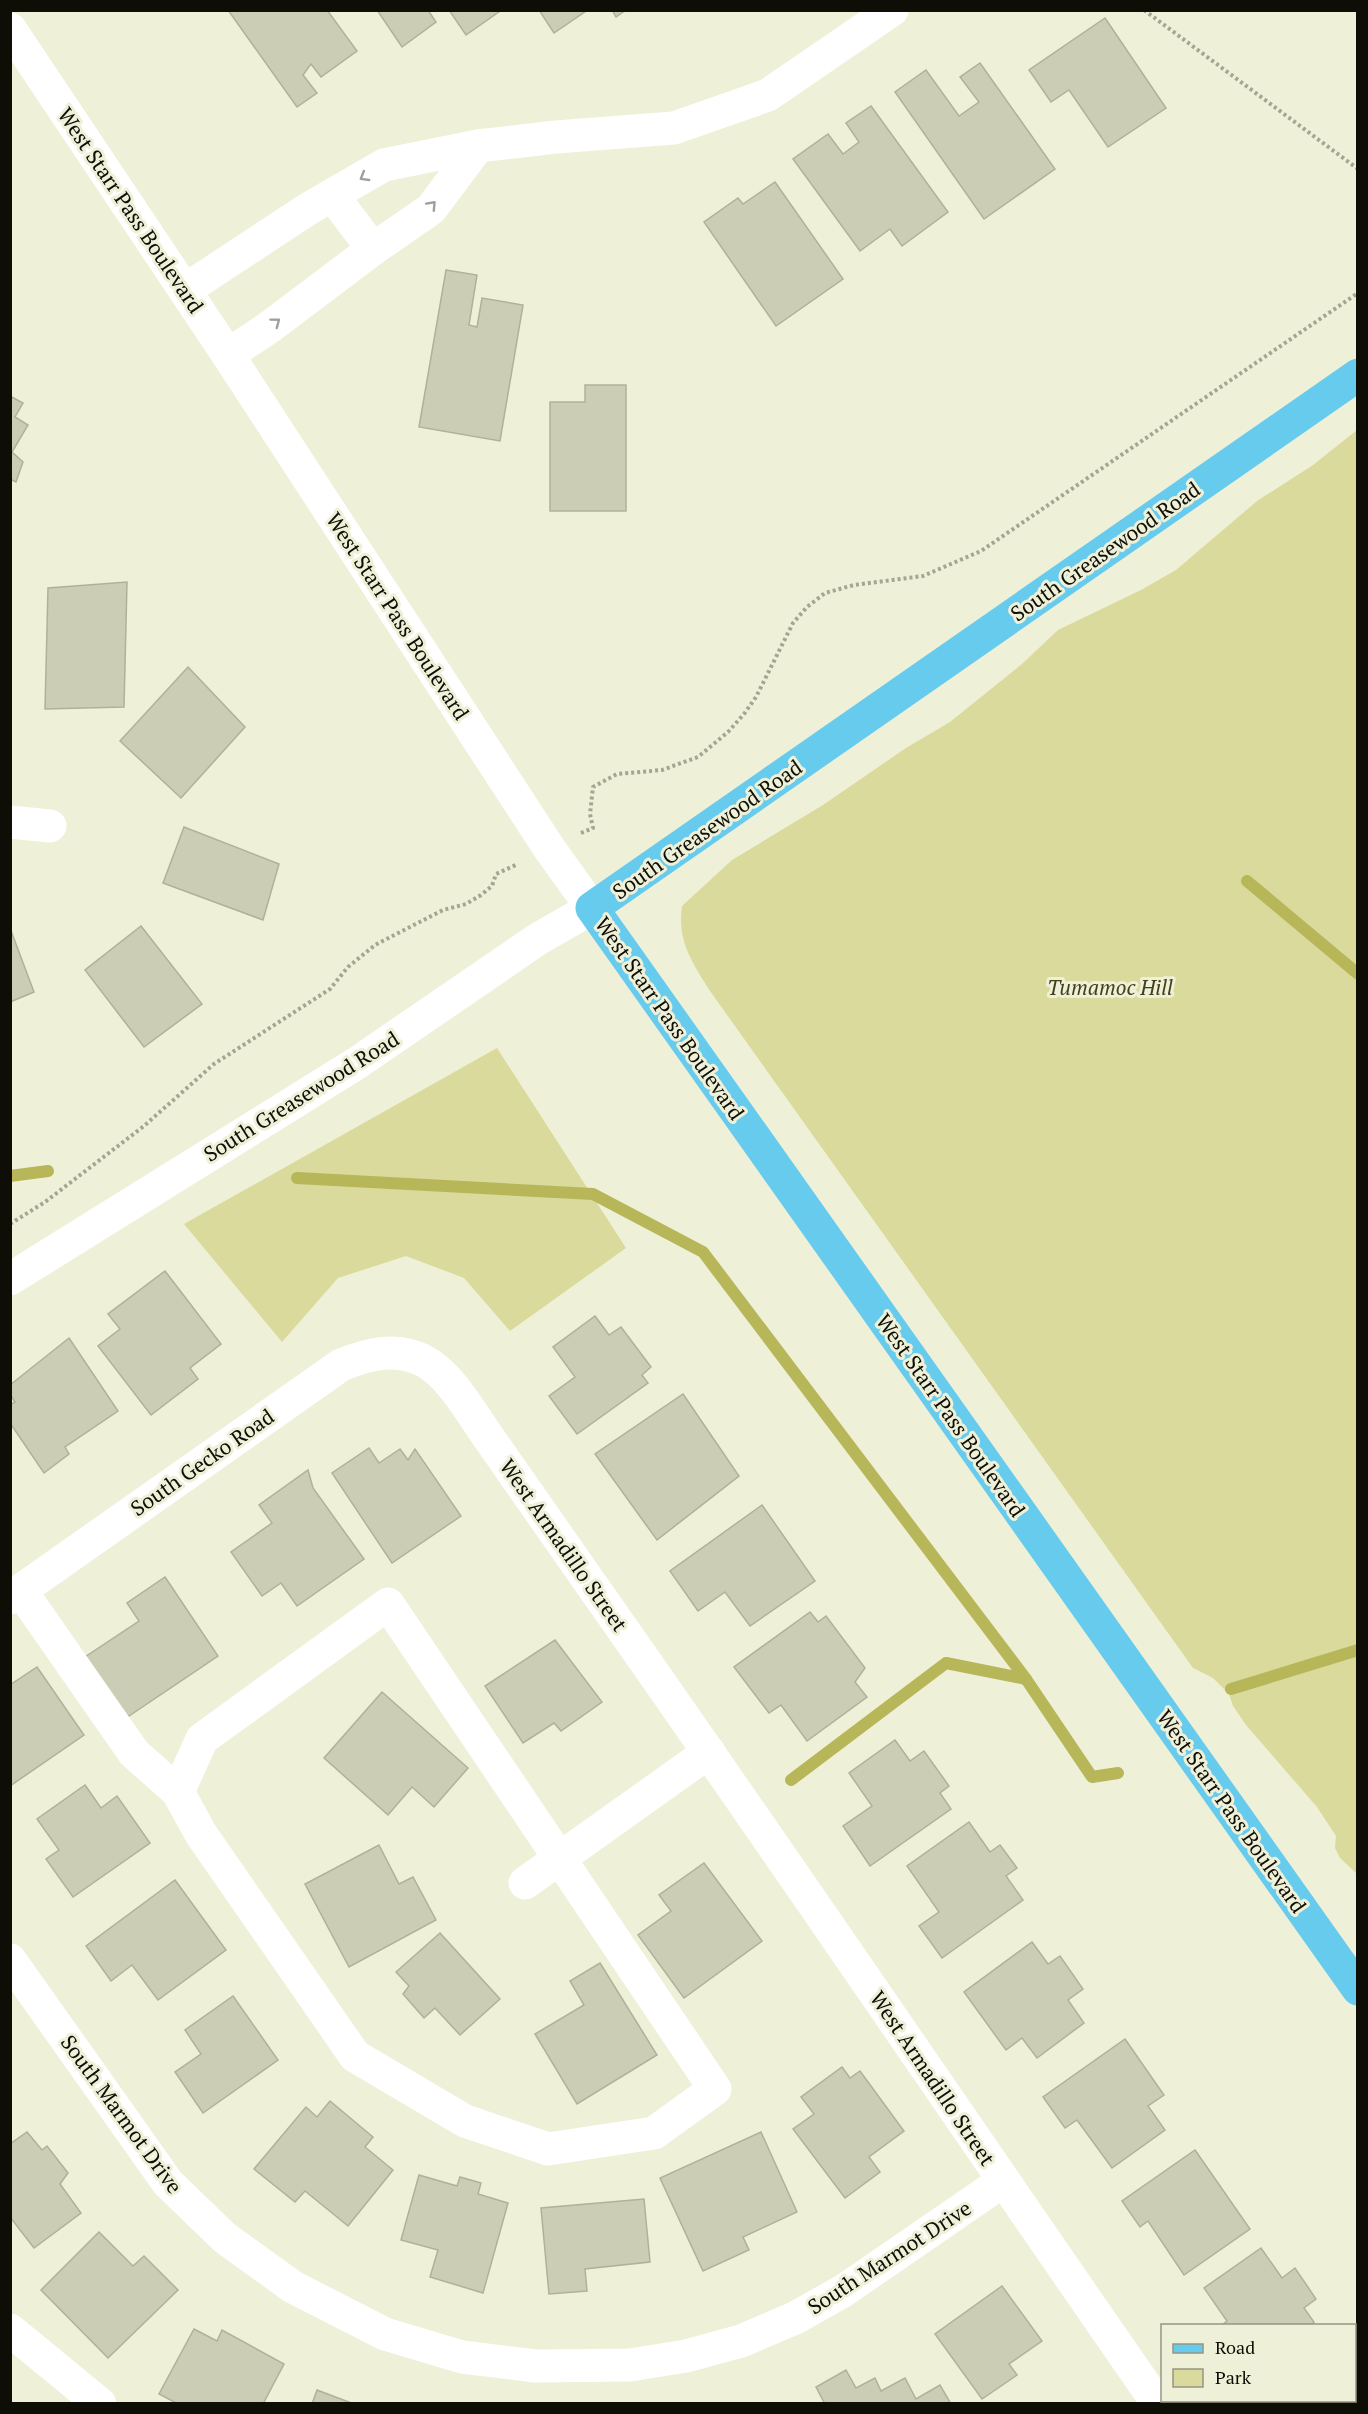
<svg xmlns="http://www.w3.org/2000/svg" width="1368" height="2414" font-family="'PT Serif',serif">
	<rect width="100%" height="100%" fill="#eff0d8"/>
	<g fill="#dada9d">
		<path d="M1357 430V1874L1340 1858 1335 1848 1336 1836 1317 1807 1246 1725 1233 1706 1229 1694 1213 1678 1193 1668 710 991C692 962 677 941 682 906L732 860 823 805 906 748 950 722 1022 664 1058 630 1141 590 1176 570 1257 501 1313 465Z"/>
		<path d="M497 1048 626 1248 510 1331 464 1278 406 1256 338 1278 282 1342 184 1224Z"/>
	</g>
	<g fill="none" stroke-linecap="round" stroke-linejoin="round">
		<g stroke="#b7b659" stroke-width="12">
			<path d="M1247 881 1358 974"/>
			<path d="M10 1176 48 1171"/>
			<path d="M297 1178 593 1194 703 1252 1026 1679 1092 1777 1118 1773"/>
			<path d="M1231 1689 1358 1650"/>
			<path d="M791 1780 946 1663 1026 1679"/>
		</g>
	</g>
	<g fill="#cccdb5" stroke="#b1b19a" stroke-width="1.5">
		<path d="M228 10H327L357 51 321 77 311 64 303 75 317 93 297 107Z"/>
		<path d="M377 10H428L436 22 402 47Z"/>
		<path d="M449 10H500V11L466 35Z"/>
		<path d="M539 10H586V11L554 33Z"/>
		<path d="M612 10H626L616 17Z"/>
		<path d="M1105 18 1166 108 1108 147 1069 90 1051 102 1029 70Z"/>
		<path d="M980 63 1055 169 984 219 895 92 926 70 959 116 979 102 960 77Z"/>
		<path d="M871 106 948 212 902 246 890 229 860 251 793 159 828 134 843 154 859 142 846 123Z"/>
		<path d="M775 182 843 279 776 326 704 222 738 198 743 204Z"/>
		<path d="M446 270 477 275 469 325 477 327 482 298 523 305 500 441 419 427Z"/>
		<path d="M585 385H626V511H550V402H585Z"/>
		<path d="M10 396 23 403 15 417 28 425 12 452 23 462 16 482 10 479Z"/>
		<path d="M127 582 124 707 45 709 48 588Z"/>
		<path d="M188 667 245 727 181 798 120 741Z"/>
		<path d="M184 827 279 864 263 920 163 883Z"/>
		<path d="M141 926 202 1004 144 1047 85 970Z"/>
		<path d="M10 928 34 992 10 1002Z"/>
		<path d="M165 1271 221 1344 190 1368 198 1379 151 1415 98 1346 120 1329 108 1314Z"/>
		<path d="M595 1316 609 1335 621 1327 651 1367 642 1375 648 1383 577 1434 549 1396 575 1377 553 1347Z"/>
		<path d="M69 1338 118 1411 65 1447 69 1454 44 1473 10 1423V1405L15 1402 10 1394V1385Z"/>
		<path d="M683 1394 739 1476 657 1540 595 1454Z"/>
		<path d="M369 1448 379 1463 400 1449 408 1460 415 1449 461 1516 392 1563 332 1473Z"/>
		<path d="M308 1470 313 1488 364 1559 297 1606 281 1583 262 1596 231 1552 272 1523 259 1505Z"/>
		<path d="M762 1505 815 1581 750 1626 725 1592 698 1611 670 1571Z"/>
		<path d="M165 1577 218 1656 126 1718 85 1657 139 1621 127 1603Z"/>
		<path d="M810 1612 818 1622 826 1616 865 1668 855 1682 867 1697 807 1741 781 1705 769 1713 734 1667Z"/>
		<path d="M555 1640 602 1702 561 1731 554 1723 523 1743 485 1686Z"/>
		<path d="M37 1667 84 1735 10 1786V1685Z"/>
		<path d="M382 1692 468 1768 434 1807 412 1787 388 1815 324 1758Z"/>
		<path d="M895 1740 910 1761 924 1751 949 1786 940 1793 951 1809 870 1866 843 1826 872 1806 849 1773Z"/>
		<path d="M85 1785 101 1808 117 1796 150 1843 73 1897 46 1859 59 1850 37 1819Z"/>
		<path d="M969 1822 990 1852 1000 1845 1017 1868 1006 1876 1023 1900 942 1958 919 1926 939 1912 907 1866Z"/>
		<path d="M379 1845 399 1884 413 1877 436 1920 349 1967 305 1884Z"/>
		<path d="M704 1863 762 1941 684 1998 638 1935 671 1911 659 1895Z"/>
		<path d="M175 1880 226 1950 158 2000 132 1965 111 1981 86 1946Z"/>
		<path d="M440 1933 500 1999 460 2035 435 2008 424 2018 403 1994 409 1986 396 1972Z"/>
		<path d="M1032 1942 1048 1964 1060 1956 1083 1989 1068 2000 1084 2023 1037 2058 1022 2038 1006 2050 964 1992Z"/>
		<path d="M600 1963 657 2055 577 2104 535 2034 584 2005 570 1981Z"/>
		<path d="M233 1996 278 2060 203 2113 175 2072 201 2054 185 2030Z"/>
		<path d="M1125 2039 1164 2095 1148 2106 1165 2130 1112 2168 1077 2120 1065 2128 1043 2097Z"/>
		<path d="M842 2067 850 2078 860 2071 904 2131 869 2157 880 2172 845 2198 793 2129 814 2114 801 2097Z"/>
		<path d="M330 2101 373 2137 365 2147 393 2170 348 2226 305 2191 295 2202 254 2169 306 2107 317 2117Z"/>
		<path d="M27 2132 42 2150 47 2146 68 2173 60 2184 81 2213 34 2248 10 2217V2144Z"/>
		<path d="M761 2132 797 2212 743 2237 749 2250 703 2271 660 2178Z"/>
		<path d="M1195 2150 1250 2229 1184 2275 1148 2221 1140 2227 1122 2201Z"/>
		<path d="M419 2175 457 2186 460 2177 481 2183 478 2194 508 2203 483 2293 430 2277 438 2250 401 2240Z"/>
		<path d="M644 2199 650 2262 585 2269 587 2291 549 2294 541 2208Z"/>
		<path d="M99 2232 133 2266 144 2256 178 2290 108 2358 41 2290Z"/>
		<path d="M1261 2248 1282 2278 1295 2268 1316 2299 1304 2308 1314 2322 1309 2326H1221L1227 2321 1204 2288Z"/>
		<path d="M1002 2286 1042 2341 1009 2364 1017 2375 982 2399 935 2334Z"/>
		<path d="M194 2329 217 2341 222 2330 284 2364 263 2404H178L159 2394Z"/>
		<path d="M846 2370 856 2388 875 2378 881 2391 905 2378 916 2399 940 2385 951 2404H825L816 2387Z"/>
		<path d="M317 2390 354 2404H312Z"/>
		<path d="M1354 2390 1358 2394V2404H1292L1290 2400H1354Z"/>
	</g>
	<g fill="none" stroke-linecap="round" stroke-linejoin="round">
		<g stroke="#a4a592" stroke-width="4" stroke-dasharray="3 3" stroke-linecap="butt">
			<path d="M1144 10 1358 169"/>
			<path d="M581 833 593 828 590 814 593 787 617 774 662 770 698 757 728 732 744 714 756 697 793 623 807 607 825 593 854 585 923 576 981 551 1358 293"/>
			<path d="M10 1224 45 1202 144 1126 214 1064 330 989 348 967 375 945 443 910 466 904 481 895 492 886 496 874 518 864"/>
		</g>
		<g stroke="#fff" stroke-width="33">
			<path d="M10 29 228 355 549 848 592 908 538 939 357 1063 10 1279"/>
			<path d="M478 146 556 137 674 128 768 95 892 10"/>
			<path d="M332 195 373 249"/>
			<path d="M185 290 308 209 384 165 478 146 431 209 373 249 271 326 228 355"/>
			<path d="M10 822 50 826"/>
			<path d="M21 1591 134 1753 178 1792"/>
			<path d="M10 1598 341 1365C368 1354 398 1346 426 1362 454 1379 472 1415 491 1441 525 1490 559 1538 593 1587 784 1858 969 2132 1158 2404"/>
			<path d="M388 1604 715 2089 654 2133 548 2149 465 2121 355 2056 201 1834 178 1792 202 1739Z"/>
			<path d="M525 1883 709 1752"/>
			<path d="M10 1960 168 2183 225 2238 293 2287 385 2334 462 2357 536 2366 630 2365 686 2356 741 2341 795 2318 843 2291 1003 2181"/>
			<path d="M10 2330 100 2404"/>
		</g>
		<path stroke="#67cbee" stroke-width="33" d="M1358 375 592 908 1358 1989"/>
	</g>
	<defs><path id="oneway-chevron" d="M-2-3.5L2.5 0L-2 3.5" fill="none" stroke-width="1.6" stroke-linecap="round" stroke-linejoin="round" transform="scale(1.5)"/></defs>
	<g stroke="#9f9f9c">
		<use href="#oneway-chevron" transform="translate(364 177) rotate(149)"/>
		<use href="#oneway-chevron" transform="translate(432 205) rotate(-47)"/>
		<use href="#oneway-chevron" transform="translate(276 322) rotate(-37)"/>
	</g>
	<g text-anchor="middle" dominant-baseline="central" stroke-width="6" stroke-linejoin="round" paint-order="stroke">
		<g font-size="21" fill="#0e0e07" stroke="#eff0d8">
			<text transform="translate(131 210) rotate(56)">West Starr Pass Boulevard</text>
			<text transform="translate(1105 551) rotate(-35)">South Greasewood Road</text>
			<text transform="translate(398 616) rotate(57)">West Starr Pass Boulevard</text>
			<text transform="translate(707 829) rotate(-35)">South Greasewood Road</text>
			<text transform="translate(670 1018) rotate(55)">West Starr Pass Boulevard</text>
			<text transform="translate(301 1096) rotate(-32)">South Greasewood Road</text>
			<text transform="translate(951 1415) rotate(55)">West Starr Pass Boulevard</text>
			<text transform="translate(202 1462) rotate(-35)">South Gecko Road</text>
			<text transform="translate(564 1545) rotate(55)">West Armadillo Street</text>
			<text transform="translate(1232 1811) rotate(55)">West Starr Pass Boulevard</text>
			<text transform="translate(933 2078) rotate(56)">West Armadillo Street</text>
			<text transform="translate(122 2114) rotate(54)">South Marmot Drive</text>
			<text transform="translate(889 2257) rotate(-33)">South Marmot Drive</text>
		</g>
		<g font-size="21" font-style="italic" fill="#42411a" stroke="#eff0d8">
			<text x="1110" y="987">Tumamoc Hill</text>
		</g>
	</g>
	<rect width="1368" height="2414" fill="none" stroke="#0e0e07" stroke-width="24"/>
	<rect x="1161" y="2324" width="195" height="78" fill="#eff0d8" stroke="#959684" stroke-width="1.5"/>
	<rect x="1173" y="2344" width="30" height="9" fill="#67cbee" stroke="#959684" stroke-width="1.5"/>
	<text x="1215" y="2354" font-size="18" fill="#0e0e07">Road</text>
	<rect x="1173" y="2369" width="30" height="18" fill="#dada9d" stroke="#959684" stroke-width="1.5"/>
	<text x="1215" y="2384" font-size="18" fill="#0e0e07">Park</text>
</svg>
